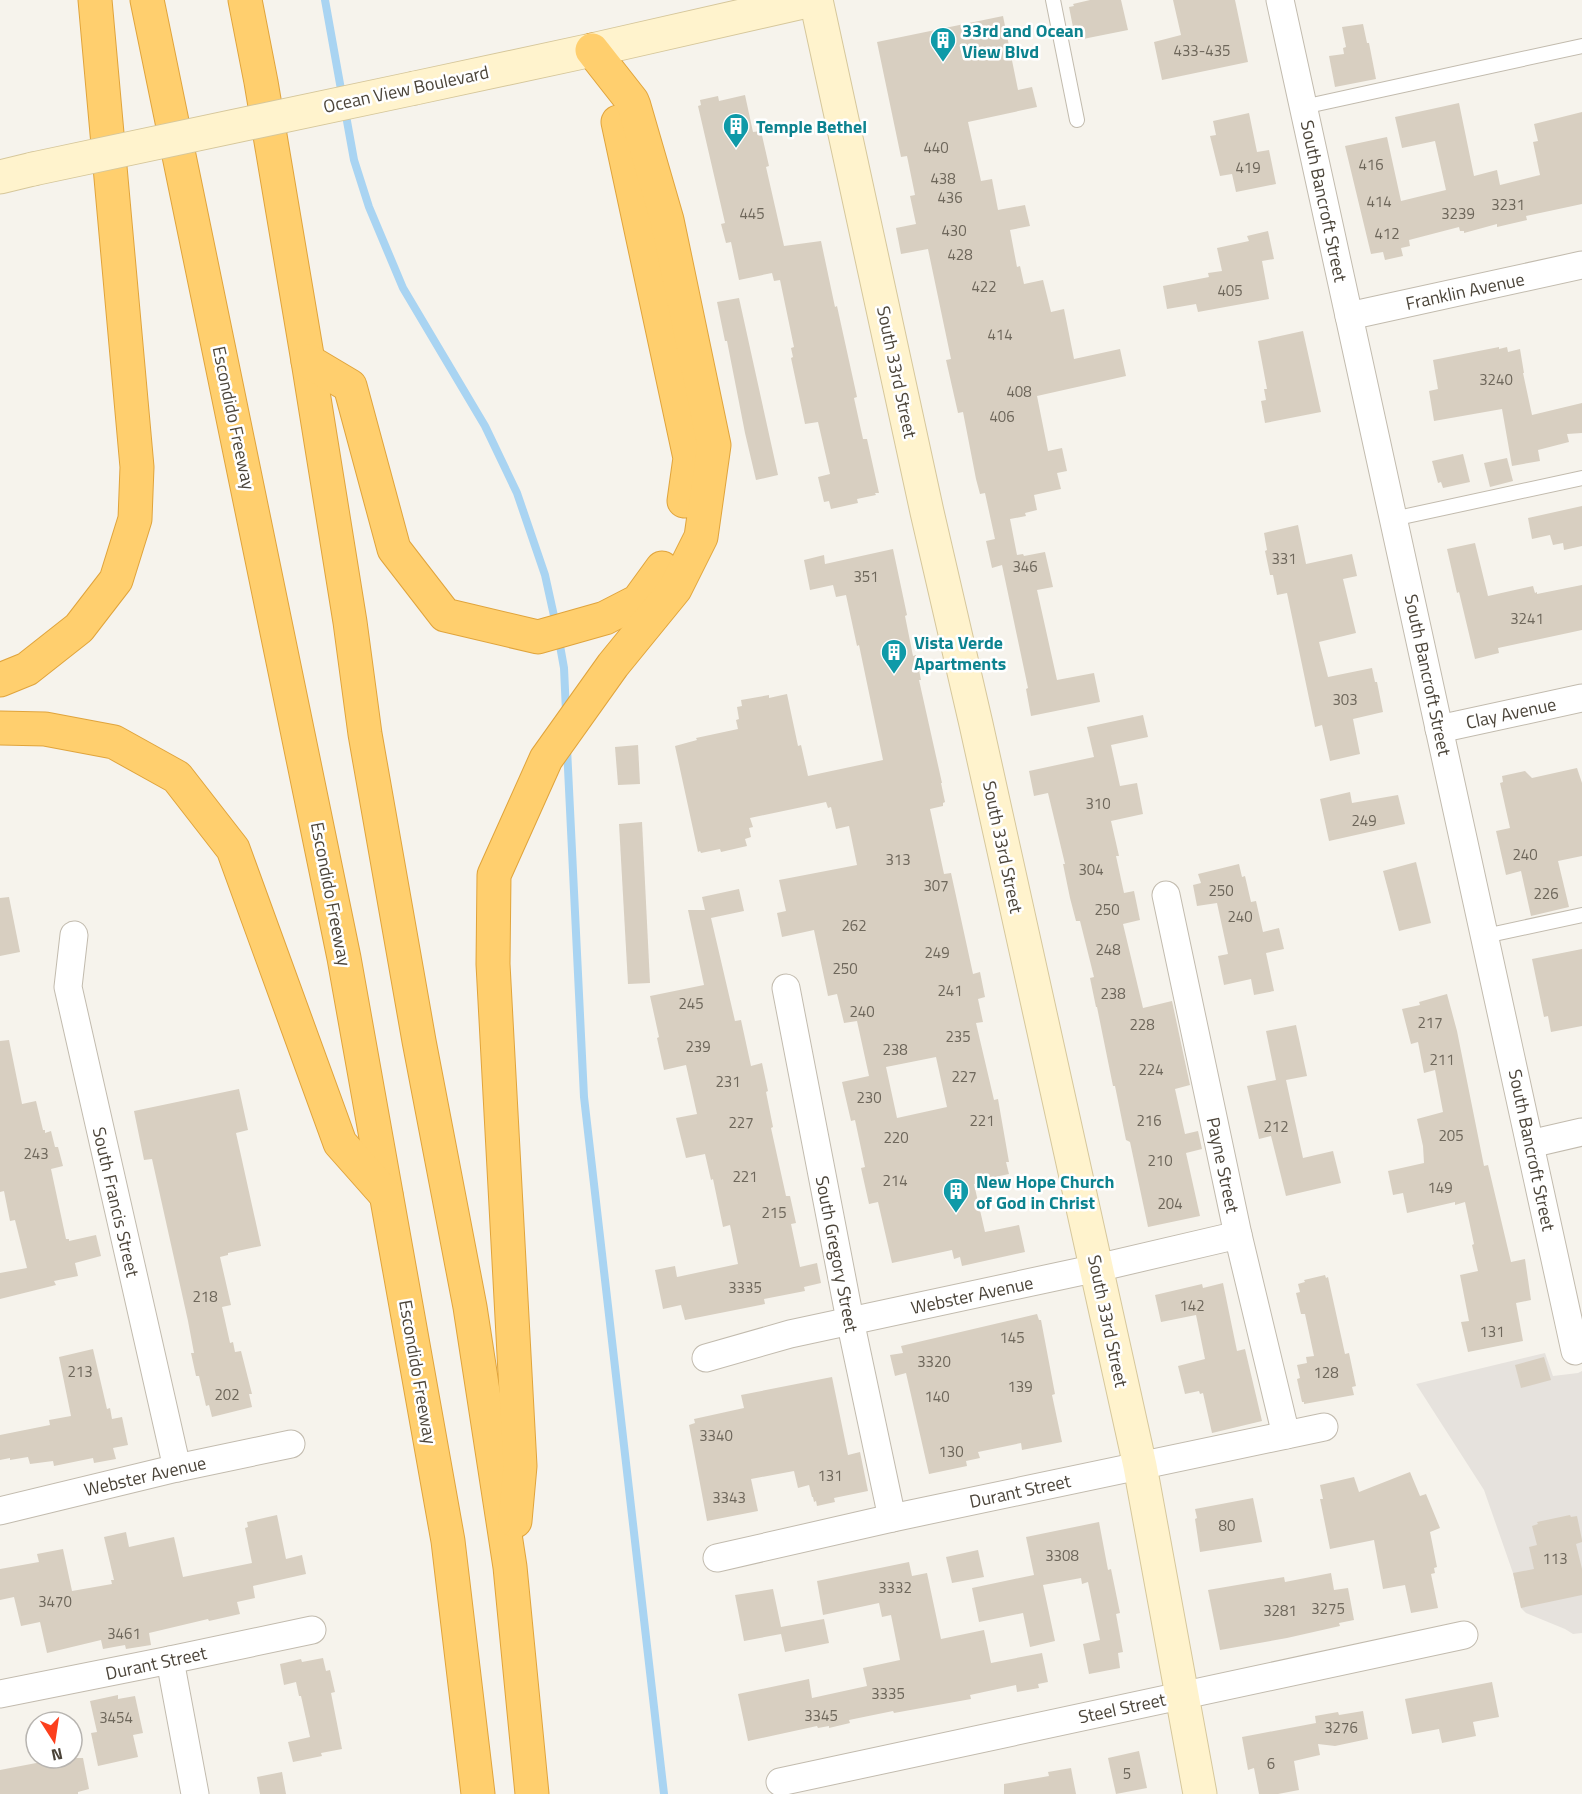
<svg xmlns="http://www.w3.org/2000/svg" width="1582" height="1794" font-family="'Titillium Web',sans-serif">
	<rect width="100%" height="100%" fill="#f6f3ec"/>
	<path fill="#e6e2dd" d="M1545 1353 1553 1376 1578 1373 1582 1371V1633L1573 1634 1565 1629 1526 1613 1521 1608 1513 1573 1484 1490 1416 1384Z"/>
	<g fill="none" stroke-linecap="round" stroke-linejoin="round">
		<g stroke="#a9d4f2" stroke-width="8">
			<path d="M325 0 342 95"/>
			<path d="M345 110 354 160 369 207 403 288 485 426 517 493 545 575 556 625"/>
			<path d="M559 640 564 668 566 712"/>
			<path d="M567 748 584 1097 664 1794"/>
		</g>
	</g>
	<g fill="#d8cfc1" fill-rule="evenodd">
		<path d="M1090 0H1121L1128 30 1078 40 1077 37H1075L1069 7 1074 6 1073 4Z"/>
		<path d="M1173 0H1235L1248 62 1162 80 1154 42 1181 35Z"/>
		<path d="M1003 16 1018 90 1032 87 1037 107 968 122 981 181 992 179 998 210 1025 205 1030 226 1010 230 1017 267 1020 266 1024 284 1043 280 1051 312 1064 309 1074 359 1120 349 1126 376 1037 396 1048 451 1062 448 1067 471 1057 473 1061 489 1034 495 1037 510 1025 513 1026 516 1010 519 1017 555 1023 554 1024 556 1045 552 1053 587 1037 590 1057 680 1094 673 1100 702 1031 716 1026 689 1028 688 1002 565 992 568 986 541 995 539 985 493 980 494 976 479 963 412 958 413 946 360 951 359 928 249 901 254 896 228 916 224 910 196 915 195 907 156 901 157 877 42Z"/>
		<path d="M1363 24 1367 43H1369L1376 79 1335 87 1329 56 1344 54 1343 48 1346 47 1342 27Z"/>
		<path d="M745 95 753 132 761 131 769 166 766 167 784 246 821 241 835 307 837 306 857 397 854 398 863 439H867L879 493H875L876 495 857 499 858 503 831 509 829 501 824 502 818 477 830 474 818 422 805 424 791 358 793 357 791 348 794 347 780 280 774 281 772 273 739 280 731 242 726 243 721 224 725 223 698 106 701 105 700 100 718 96 719 101Z"/>
		<path d="M1459 103 1474 176 1497 170 1500 185 1540 175 1533 142 1538 141 1534 124 1582 112V204L1526 216 1527 220 1497 227V224L1464 233V231H1460L1459 227 1409 240 1410 246 1401 248 1403 256 1385 260 1383 252 1371 254 1345 146 1387 137 1401 201 1446 190 1435 141 1402 148 1395 117Z"/>
		<path d="M1249 113 1257 152 1269 150 1276 184 1236 192 1232 174 1220 176 1210 136 1216 135 1213 121Z"/>
		<path d="M1268 231 1274 259 1262 261 1269 299 1198 312 1196 304 1167 309 1163 286 1209 277 1208 273 1222 271 1217 248 1249 241 1247 236Z"/>
		<path d="M739 298 778 475 756 480 745 433 727 341H725L717 302Z"/>
		<path d="M1303 331 1321 412 1265 423 1261 401 1266 400 1264 389H1267L1258 341Z"/>
		<path d="M1499 347V349L1507 347 1508 352 1520 349 1524 373H1523L1532 415 1582 403V433L1567 434 1569 442 1538 450 1540 461 1512 466 1502 409 1434 421 1429 391 1438 389 1433 360Z"/>
		<path d="M1463 454 1470 482 1443 488 1441 482 1438 483 1432 461Z"/>
		<path d="M1507 458 1513 481 1490 487 1484 463Z"/>
		<path d="M1582 506V546L1564 550 1563 543 1553 545 1550 535 1532 539 1528 518Z"/>
		<path d="M1298 525 1306 564 1352 554 1357 576 1343 579 1356 633 1319 642 1328 677 1372 668 1375 682H1377L1383 712 1353 719 1360 754 1330 761 1322 725 1315 727 1287 593 1277 595 1273 575H1270L1265 551 1267 550 1264 533Z"/>
		<path d="M1475 543 1488 596 1533 586 1535 593 1537 592V594L1582 585V630L1498 648 1499 653 1475 659 1459 592 1457 593 1447 549Z"/>
		<path d="M893 549 907 615 905 616 913 656 916 655 921 680H919L942 783H941L945 802 943 803V806L930 809 944 874 951 873 973 974 980 972 985 997 978 999 983 1022 976 1023 994 1100 998 1099 1009 1162H1006L1009 1174 976 1181 977 1184H974L985 1232 1019 1225 1025 1252 962 1266 960 1257 954 1259 952 1250 892 1263 878 1202 869 1204 861 1168 865 1167 855 1120 851 1121 842 1082 869 1076 857 1021 844 1023 837 994 828 996 814 930 782 937 777 913 786 911 779 880 857 865 849 826 836 829 831 807 828 808 826 802 750 818 753 827 749 828 751 837 745 839 747 846 721 852 720 849 701 853 700 851 698 852 675 746 697 740 696 738 738 729 736 720 739 719 737 707 742 706 741 700 769 695V698L787 694 798 746 801 745 808 776 883 760 859 645 857 646 846 595 836 597 833 585 810 590 804 560 824 555 825 564ZM936 1057 947 1107 897 1118 886 1067Z"/>
		<path d="M1143 715 1148 737 1111 745 1120 786 1137 783 1143 814 1111 821 1119 856H1116L1124 893 1134 891 1140 920 1123 924 1143 1008 1172 1001 1190 1085 1175 1089 1185 1134 1198 1131 1202 1149 1186 1153 1200 1216 1148 1227 1130 1142 1126 1140 1115 1086H1113L1097 1007H1096L1090 978 1094 977 1080 921H1076L1070 898 1063 864H1065L1048 793 1034 796 1029 771 1094 757 1087 727Z"/>
		<path d="M638 745 640 784 618 785 615 747Z"/>
		<path d="M1577 768 1582 783V856L1558 861 1569 907 1531 916 1521 871 1506 875 1496 831 1510 828 1500 783 1503 782 1502 776 1525 771 1532 778Z"/>
		<path d="M1350 792 1352 803 1398 795 1405 824 1329 841 1320 799Z"/>
		<path d="M642 822 650 983 628 984 619 824Z"/>
		<path d="M1416 862 1431 923 1399 931 1383 871Z"/>
		<path d="M1239 864 1242 877 1245 876 1251 902 1256 901 1263 932 1279 928 1284 949 1266 953 1274 991 1254 995 1251 979 1224 985 1218 956 1228 954 1217 903 1197 906 1193 885 1201 883 1198 874Z"/>
		<path d="M739 889 744 911 711 918 735 1021 741 1020 751 1066 762 1063 768 1091 766 1092 773 1127 771 1128 786 1196H790L796 1223 791 1224 800 1267 817 1263 821 1283 804 1287 805 1291 764 1299 765 1304 685 1320 681 1305 663 1309 655 1270 675 1266 677 1277 738 1264 730 1225 723 1227 713 1179 711 1180 705 1154 686 1158 676 1118 697 1114 686 1065 664 1070 657 1038 659 1037 650 996 704 985 688 910H705L702 897Z"/>
		<path d="M9 897 20 952 0 956V898Z"/>
		<path d="M1582 949V1026L1551 1032 1548 1016 1544 1017 1532 959Z"/>
		<path d="M1447 994 1457 1031 1484 1166 1488 1165 1511 1262 1525 1259 1531 1300 1516 1303 1523 1341 1468 1352 1461 1322 1469 1321 1460 1275 1478 1271 1472 1245 1474 1244 1465 1202 1455 1205V1202L1407 1213 1403 1193 1393 1195 1388 1171 1424 1163 1423 1146 1417 1119 1443 1112 1435 1070 1424 1073 1418 1042 1411 1044 1402 1009 1420 1005 1419 1002Z"/>
		<path d="M1296 1025 1307 1076 1286 1080 1303 1158 1333 1151 1341 1183 1286 1196 1271 1136 1259 1139 1247 1086 1276 1080 1266 1031Z"/>
		<path d="M9 1040 22 1104 36 1101 43 1130H45V1133L51 1131 55 1147H58L63 1166 51 1169 66 1239H69V1241L96 1235 101 1256 75 1263 78 1276 54 1281 56 1285 0 1299V1273L27 1268 15 1220 10 1221 4 1191 0 1192V1041Z"/>
		<path d="M239 1089 248 1130 236 1133 261 1246 228 1253V1255L220 1257 231 1305 222 1307 230 1343 233 1342 235 1352 241 1351 252 1394H249L252 1407 212 1417 209 1405 206 1406 199 1376H196L191 1353H194L188 1321 152 1159 144 1160 134 1111Z"/>
		<path d="M1325 1275 1326 1278 1328 1277 1345 1354 1349 1353 1356 1386 1352 1387 1354 1395 1304 1404V1402H1302L1297 1379 1300 1378 1297 1365 1307 1363 1306 1357 1314 1356 1305 1314H1301L1296 1293 1300 1292 1298 1284 1305 1282 1304 1280Z"/>
		<path d="M1223 1283 1237 1351 1245 1349 1262 1421 1212 1433 1203 1393 1200 1394 1199 1391 1185 1394 1178 1366 1205 1359 1196 1315 1161 1322 1155 1295 1202 1284 1203 1288Z"/>
		<path d="M1037 1314 1039 1320H1041L1055 1394 1052 1395 1062 1442 1022 1450 1021 1443 978 1452 980 1458 966 1461 967 1466 929 1474 906 1373 895 1376 890 1355 903 1353 901 1346Z"/>
		<path d="M93 1349 107 1409 110 1408 112 1419 122 1417 128 1445 113 1448 116 1459 94 1463 93 1458 54 1466 53 1461 30 1464 28 1457 10 1460V1458L0 1460V1435L50 1425 49 1420 71 1416 59 1357Z"/>
		<path d="M1544 1357 1551 1380 1521 1388 1515 1365Z"/>
		<path d="M832 1377 848 1455 860 1452 868 1491 834 1498 835 1502 817 1506 816 1501 814 1502 813 1497H812L809 1485 798 1488 794 1471 751 1479 758 1511 707 1521 689 1425 695 1423 694 1419 744 1408 741 1395Z"/>
		<path d="M1410 1472 1420 1496 1426 1494 1440 1528 1430 1532 1437 1567 1434 1568 1435 1573 1431 1574 1438 1608 1411 1613 1405 1585 1383 1589 1374 1540 1330 1549 1320 1499H1323L1320 1485 1354 1477 1359 1492Z"/>
		<path d="M1253 1498 1262 1542 1200 1552 1195 1519 1197 1518 1195 1509Z"/>
		<path d="M277 1515 286 1559 302 1555 306 1574 253 1586 255 1598 237 1602 240 1614 209 1621 208 1619 149 1633 151 1645 126 1649 125 1645 103 1649 101 1640 47 1653 40 1622 21 1626 14 1597 0 1600V1569L39 1562 37 1554 63 1549 72 1591 112 1584 111 1580H114L104 1537 126 1532 129 1547 174 1537 183 1577 252 1563 245 1528 248 1527 247 1522Z"/>
		<path d="M1570 1515 1571 1517 1577 1516 1582 1540V1542L1576 1544 1582 1569V1595L1521 1608 1513 1573 1534 1569 1529 1547 1537 1545 1532 1526 1538 1524 1537 1522Z"/>
		<path d="M1099 1522 1108 1570 1111 1569 1120 1613 1116 1614 1123 1652 1118 1653 1120 1668 1089 1674 1083 1644 1100 1640 1088 1582 1082 1584 1081 1578 1043 1585 1055 1641 1030 1647 1023 1613 979 1622 972 1588 1034 1575 1026 1537Z"/>
		<path d="M978 1550 984 1577 952 1583 946 1557Z"/>
		<path d="M909 1562 912 1576 927 1573 941 1639 984 1630 991 1663 1042 1653 1048 1682 1038 1684 1039 1688 1017 1692 1016 1685 970 1695 971 1699 894 1713 893 1711 849 1720 850 1723 829 1728V1726L818 1728 817 1726 748 1741 738 1694 809 1679 812 1698 867 1686 863 1668 900 1660 891 1615 882 1617 879 1603 823 1615 817 1581Z"/>
		<path d="M1331 1573 1334 1590 1348 1588 1354 1620 1339 1623 1340 1626 1287 1638 1220 1650 1208 1590 1284 1577 1285 1582Z"/>
		<path d="M773 1589 781 1627 824 1619 829 1643 785 1652 781 1634 744 1641 735 1595Z"/>
		<path d="M323 1658 326 1671 330 1670 335 1692 331 1693 342 1749 321 1753 322 1756 293 1762 288 1742 310 1737 301 1696H299L296 1682 284 1685 280 1664 301 1659 302 1662Z"/>
		<path d="M1492 1682 1499 1717 1473 1722 1476 1736 1442 1743 1439 1729 1412 1734 1405 1699Z"/>
		<path d="M118 1695V1699L135 1696 143 1733 133 1735 138 1757 98 1766 91 1733 97 1732 90 1701Z"/>
		<path d="M1363 1711 1368 1739 1335 1746 1318 1744 1320 1755 1294 1761 1299 1790 1278 1794H1259L1254 1768 1248 1770 1242 1737 1316 1723 1315 1716 1338 1712 1339 1715Z"/>
		<path d="M1139 1751 1147 1788 1116 1794 1108 1758Z"/>
		<path d="M62 1758H83L89 1789 78 1792V1794H0V1770Z"/>
		<path d="M1071 1768 1076 1794H1004V1784L1049 1776 1048 1772Z"/>
		<path d="M282 1772 286 1794H260L257 1777Z"/>
	</g>
	<g fill="none" stroke-linecap="round" stroke-linejoin="round">
		<g stroke="#c2bbae" stroke-width="16">
			<g id="lane">
				<path d="M1053 0 1077 120"/>
				<path d="M1303 107 1582 46"/>
				<path d="M1393 519 1582 478"/>
				<path d="M1485 936 1582 915"/>
			</g>
		</g>
		<g stroke="#c2bbae" stroke-width="29">
			<g id="street">
				<path d="M1280 0 1575 1351"/>
				<path d="M1349 316 1582 265"/>
				<path d="M1439 729 1582 698"/>
				<path d="M1166 895 1238 1235 1286 1435"/>
				<path d="M74 935 68 987 177 1468"/>
				<path d="M786 988 850 1320 892 1518"/>
				<path d="M1530 1144 1582 1132"/>
				<path d="M706 1358 790 1334 1097 1268 1238 1235"/>
				<path d="M0 1511 177 1468 291 1444"/>
				<path d="M717 1558 892 1518 1324 1427"/>
				<path d="M170 1660 195 1794"/>
				<path d="M0 1694 170 1660 312 1630"/>
				<path d="M780 1782 1464 1635"/>
			</g>
		</g>
		<g stroke="#d6c79b" stroke-width="35">
			<g id="secondary">
				<path d="M816 0 927 512 976 724 1140 1466 1200 1794"/>
				<path d="M415 88 592 50 812 0"/>
				<path d="M0 177 33 169"/>
			</g>
		</g>
		<g stroke="#e0a43c" stroke-width="35">
			<g id="highway">
				<path d="M147 0 344 958 448 1541 478 1794"/>
				<path d="M245 0 261 82 308 361 350 622 365 734 419 1041 470 1307 510 1567 532 1794"/>
				<path d="M618 122 690 458 684 501"/>
				<path d="M308 361 350 386 394 549 445 615 538 637 605 618 638 601 662 568"/>
				<path d="M0 680 27 669 79 628 116 580 135 519 137 467 95 0"/>
				<path d="M0 728 45 729 114 742 177 777 233 849 340 1143 386 1195"/>
				<path d="M515 1521 520 1466 493 964 494 875 546 759 613 665 675 589 701 537 714 445 667 220 634 106 632 101 592 50"/>
			</g>
		</g>
		<use href="#lane" stroke="#fff" stroke-width="14"/>
		<use href="#street" stroke="#fff" stroke-width="27"/>
		<use href="#secondary" stroke="#fff3cd" stroke-width="33"/>
		<use href="#highway" stroke="#ffcf6e" stroke-width="33"/>
		<g stroke="#d6c79b" stroke-width="35" stroke-linecap="butt">
			<path id="secondary-bridge" d="M33 169 415 88"/>
		</g>
		<use href="#secondary-bridge" stroke="#fff3cd" stroke-width="33"/>
	</g>
	<defs>
		<g id="building-pin" transform="scale(1.35)"><path d="M0 17L-7.5 6A9.5 9.5 0 1 1 7.5 6Z" fill="#0f9aa8" stroke="#fff"/><path d="M-4-6H4V6H1V3H-1V6H-4ZM-2.5-4.3h1.7v1.8h-1.7ZM.8-4.3h1.7v1.8H.8ZM-2.5-1h1.7V.8h-1.7ZM.8-1h1.7V.8H.8Z" fill="#fff"/></g>
	</defs>
	<g fill-rule="evenodd">
		<use href="#building-pin" x="943" y="40"/>
		<use href="#building-pin" x="736" y="126"/>
		<use href="#building-pin" x="894" y="652"/>
		<use href="#building-pin" x="956" y="1191"/>
	</g>
	<g text-anchor="middle" dominant-baseline="central" stroke-width="5" stroke-linejoin="round" paint-order="stroke">
		<g font-size="15" fill="#6e675b">
			<text x="1202" y="50">433-435</text>
			<text x="936" y="147">440</text>
			<text x="1371" y="164">416</text>
			<text x="1248" y="167">419</text>
			<text x="943" y="178">438</text>
			<text x="950" y="197">436</text>
			<text x="1379" y="201">414</text>
			<text x="1508" y="204">3231</text>
			<text x="752" y="213">445</text>
			<text x="1458" y="213">3239</text>
			<text x="954" y="230">430</text>
			<text x="1387" y="233">412</text>
			<text x="960" y="254">428</text>
			<text x="984" y="286">422</text>
			<text x="1230" y="290">405</text>
			<text x="1000" y="334">414</text>
			<text x="1496" y="379">3240</text>
			<text x="1019" y="391">408</text>
			<text x="1002" y="416">406</text>
			<text x="1284" y="558">331</text>
			<text x="1025" y="566">346</text>
			<text x="866" y="576">351</text>
			<text x="1527" y="618">3241</text>
			<text x="1345" y="699">303</text>
			<text x="1098" y="803">310</text>
			<text x="1364" y="820">249</text>
			<text x="1525" y="854">240</text>
			<text x="898" y="859">313</text>
			<text x="1091" y="869">304</text>
			<text x="936" y="885">307</text>
			<text x="1221" y="890">250</text>
			<text x="1546" y="893">226</text>
			<text x="1107" y="909">250</text>
			<text x="1240" y="916">240</text>
			<text x="854" y="925">262</text>
			<text x="1108" y="949">248</text>
			<text x="937" y="952">249</text>
			<text x="845" y="968">250</text>
			<text x="950" y="990">241</text>
			<text x="1113" y="993">238</text>
			<text x="691" y="1003">245</text>
			<text x="862" y="1011">240</text>
			<text x="1430" y="1022">217</text>
			<text x="1142" y="1024">228</text>
			<text x="958" y="1036">235</text>
			<text x="698" y="1046">239</text>
			<text x="895" y="1049">238</text>
			<text x="1442" y="1059">211</text>
			<text x="1151" y="1069">224</text>
			<text x="964" y="1076">227</text>
			<text x="728" y="1081">231</text>
			<text x="869" y="1097">230</text>
			<text x="982" y="1120">221</text>
			<text x="1149" y="1120">216</text>
			<text x="741" y="1122">227</text>
			<text x="1276" y="1126">212</text>
			<text x="1451" y="1135">205</text>
			<text x="896" y="1137">220</text>
			<text x="36" y="1153">243</text>
			<text x="1160" y="1160">210</text>
			<text x="745" y="1176">221</text>
			<text x="895" y="1180">214</text>
			<text x="1440" y="1187">149</text>
			<text x="1170" y="1203">204</text>
			<text x="774" y="1212">215</text>
			<text x="745" y="1287">3335</text>
			<text x="205" y="1296">218</text>
			<text x="1192" y="1305">142</text>
			<text x="1492" y="1331">131</text>
			<text x="1012" y="1337">145</text>
			<text x="934" y="1361">3320</text>
			<text x="80" y="1371">213</text>
			<text x="1326" y="1372">128</text>
			<text x="1020" y="1386">139</text>
			<text x="227" y="1394">202</text>
			<text x="937" y="1396">140</text>
			<text x="716" y="1435">3340</text>
			<text x="951" y="1451">130</text>
			<text x="830" y="1475">131</text>
			<text x="729" y="1497">3343</text>
			<text x="1227" y="1525">80</text>
			<text x="1062" y="1555">3308</text>
			<text x="1555" y="1558">113</text>
			<text x="895" y="1587">3332</text>
			<text x="55" y="1601">3470</text>
			<text x="1328" y="1608">3275</text>
			<text x="1280" y="1610">3281</text>
			<text x="124" y="1633">3461</text>
			<text x="888" y="1693">3335</text>
			<text x="821" y="1715">3345</text>
			<text x="116" y="1717">3454</text>
			<text x="1341" y="1727">3276</text>
			<text x="1271" y="1763">6</text>
			<text x="1127" y="1773">5</text>
		</g>
		<g font-size="18" font-weight="bold" fill="#0d838f" stroke="#fff" text-anchor="start">
			<text x="962" y="30">33rd and Ocean<tspan x="962" dy="21">View Blvd</tspan></text>
			<text x="756" y="126">Temple Bethel</text>
			<text x="914" y="642">Vista Verde<tspan x="914" dy="21">Apartments</tspan></text>
			<text x="976" y="1181">New Hope Church<tspan x="976" dy="21">of God in Christ</tspan></text>
		</g>
		<g font-size="18" fill="#4b4439" stroke="#fff">
			<text transform="translate(406 89) rotate(-12)">Ocean View Boulevard</text>
			<text transform="translate(1324 201) rotate(78)">South Bancroft Street</text>
			<text transform="translate(1465 291) rotate(-12)">Franklin Avenue</text>
			<text transform="translate(897 372) rotate(78)">South 33rd Street</text>
			<text transform="translate(234 418) rotate(78)">Escondido Freeway</text>
			<text transform="translate(1428 675) rotate(78)">South Bancroft Street</text>
			<text transform="translate(1511 713) rotate(-12)">Clay Avenue</text>
			<text transform="translate(1003 847) rotate(78)">South 33rd Street</text>
			<text transform="translate(331 894) rotate(79)">Escondido Freeway</text>
			<text transform="translate(1532 1150) rotate(78)">South Bancroft Street</text>
			<text transform="translate(1223 1165) rotate(78)">Payne Street</text>
			<text transform="translate(116 1202) rotate(77)">South Francis Street</text>
			<text transform="translate(837 1254) rotate(79)">South Gregory Street</text>
			<text transform="translate(972 1295) rotate(-12)">Webster Avenue</text>
			<text transform="translate(1108 1321) rotate(78)">South 33rd Street</text>
			<text transform="translate(418 1372) rotate(80)">Escondido Freeway</text>
			<text transform="translate(145 1476) rotate(-13)">Webster Avenue</text>
			<text transform="translate(1020 1491) rotate(-12)">Durant Street</text>
			<text transform="translate(156 1663) rotate(-12)">Durant Street</text>
			<text transform="translate(1122 1708) rotate(-12)">Steel Street</text>
		</g>
	</g>
	<g transform="translate(54 1740) rotate(168)"><circle r="28" fill="#ffffff" stroke="#b7b4b0" stroke-width="1.5"/>
	<path d="M0-4.5L10 22L0 15L-10 22Z" fill="#fc3f1d"/>
	<text y="-9" font-size="16" font-weight="bold" text-anchor="middle" fill="#4b4439">N</text>
	</g>
</svg>
